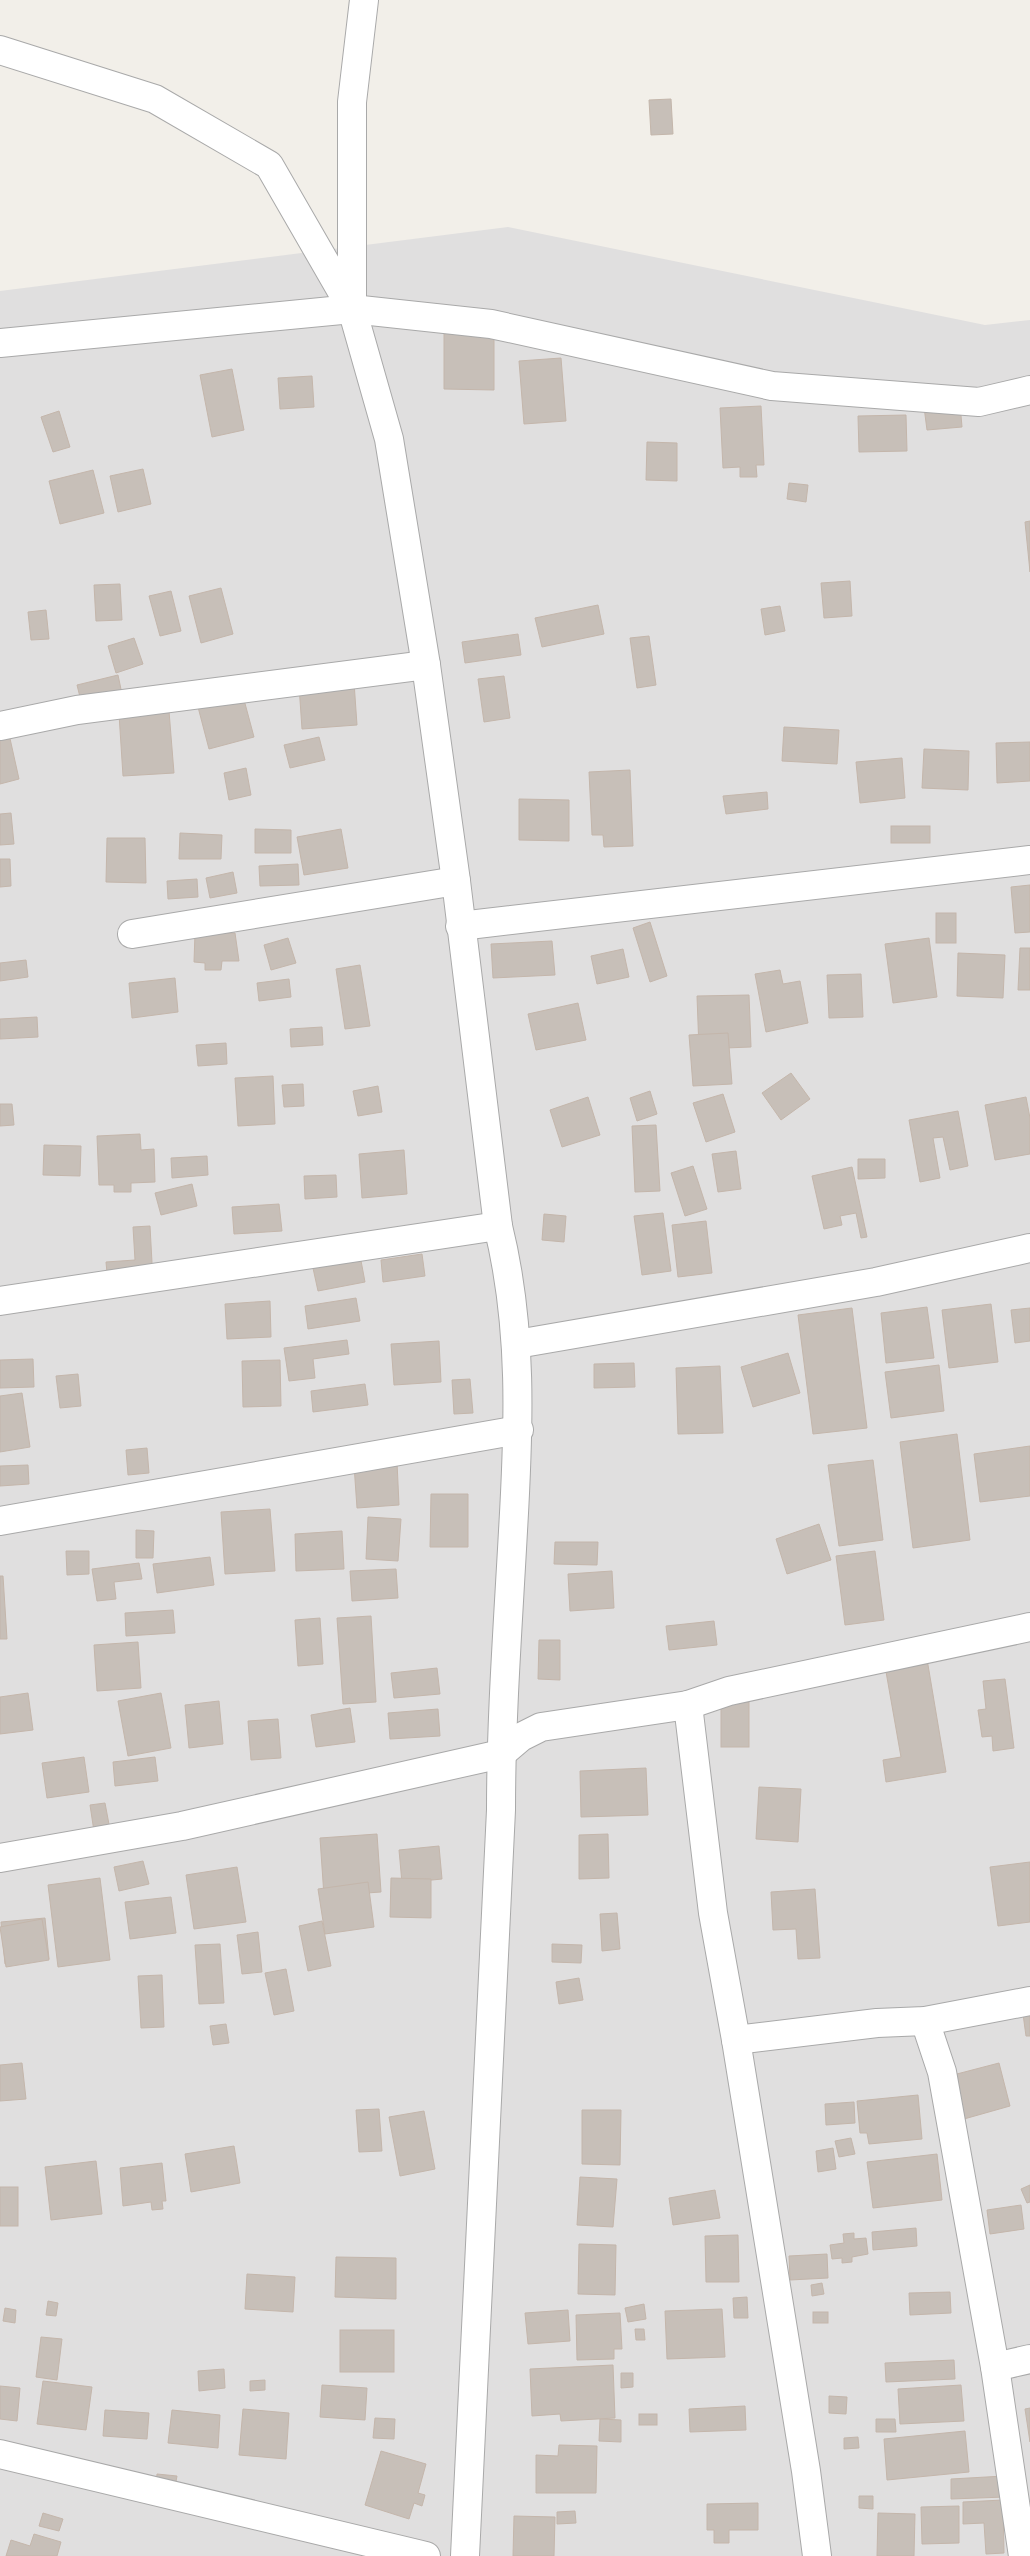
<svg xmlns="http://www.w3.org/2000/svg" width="1030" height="2556" font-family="'Noto Sans',sans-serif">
	<rect width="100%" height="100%" fill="#f2efe9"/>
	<path fill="#e0dfdf" d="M508 227 985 325 1030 320V2556H0V291Z"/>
	<g fill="#c7bfb8" stroke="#c4b6ab">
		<path d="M671 99 673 134 651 135 649 100Z"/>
		<path d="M444 333 494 334V390L444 389Z"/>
		<path d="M561 358 566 421 524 424 519 361Z"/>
		<path d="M232 369 244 430 212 437 200 375Z"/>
		<path d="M312 376 314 407 280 409 278 378Z"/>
		<path d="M960 404 962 427 927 430 924 407Z"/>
		<path d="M761 406 764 465H756L757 477H740V467L723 468 720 408Z"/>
		<path d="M59 411 70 447 53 452 41 417Z"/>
		<path d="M906 415 907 451 859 452 858 416Z"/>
		<path d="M647 442 677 443V481L646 480Z"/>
		<path d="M143 469 151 504 118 512 110 476Z"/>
		<path d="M93 470 104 513 60 524 49 481Z"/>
		<path d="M789 483 808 485 806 502 787 499Z"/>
		<path d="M1030 521V572L1025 522Z"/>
		<path d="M850 581 852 616 824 618 821 583Z"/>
		<path d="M120 584 122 620 96 621 94 585Z"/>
		<path d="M221 588 233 634 201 643 189 596Z"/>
		<path d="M171 591 181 631 160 636 149 596Z"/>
		<path d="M598 605 604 634 542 647 535 618Z"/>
		<path d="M780 606 785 631 765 635 761 609Z"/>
		<path d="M46 610 49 639 31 640 28 612Z"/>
		<path d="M518 634 521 655 465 663 462 642Z"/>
		<path d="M649 636 656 685 637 688 630 638Z"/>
		<path d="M134 638 143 664 116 673 108 646Z"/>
		<path d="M353 668 357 725 302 729 298 671Z"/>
		<path d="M118 675 122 694 82 705 77 685Z"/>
		<path d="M504 676 510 718 484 722 478 679Z"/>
		<path d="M243 696 254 737 209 749 198 707Z"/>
		<path d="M169 711 174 773 123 776 119 714Z"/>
		<path d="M784 727 839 730 837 764 782 761Z"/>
		<path d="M9 734 19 779 0 784V736Z"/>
		<path d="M319 737 325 760 290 768 284 745Z"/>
		<path d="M1030 742V781L997 783 996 743Z"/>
		<path d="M924 749 969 751 968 790 922 788Z"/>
		<path d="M902 758 905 798 860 803 856 762Z"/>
		<path d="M246 768 251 795 229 800 224 773Z"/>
		<path d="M630 770 633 846 604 847 603 835H592L589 772Z"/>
		<path d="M767 792 768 809 726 814 723 796Z"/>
		<path d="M519 799 569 800V841L519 840Z"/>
		<path d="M11 813 14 844 0 845V814Z"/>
		<rect x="891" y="826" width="39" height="17"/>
		<path d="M255 829 291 830V853H255Z"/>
		<path d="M341 829 348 868 304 875 297 837Z"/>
		<path d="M180 833 222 835 221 859H179Z"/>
		<path d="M107 838H145L146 883 106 882Z"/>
		<path d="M0 859H10L11 886 0 887Z"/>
		<path d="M298 864 299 885 260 886 259 866Z"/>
		<path d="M233 872 237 893 210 898 206 878Z"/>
		<path d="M197 879 198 897 168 899 167 881Z"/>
		<path d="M1030 885V932L1015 933 1011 887Z"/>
		<rect x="936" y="913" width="20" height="30"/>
		<path d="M650 922 667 976 650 982 633 928Z"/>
		<path d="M195 933H235L239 961H222L221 970H205V963L194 962Z"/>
		<path d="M288 938 296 963 271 970 264 945Z"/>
		<path d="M929 938 937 997 893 1003 885 944Z"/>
		<path d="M552 941 555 975 493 978 491 944Z"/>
		<path d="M1020 948H1030V990H1018Z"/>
		<path d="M623 949 629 977 597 984 591 956Z"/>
		<path d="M958 953 1005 955 1003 998 957 996Z"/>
		<path d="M26 960 28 977 0 981V963Z"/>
		<path d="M360 965 370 1026 345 1029 336 969Z"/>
		<path d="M780 970 783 984 800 981 808 1023 766 1032 755 974Z"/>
		<path d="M861 974 863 1017 829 1018 827 975Z"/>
		<path d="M175 978 178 1012 132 1018 129 983Z"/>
		<path d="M289 979 291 997 259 1001 257 983Z"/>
		<path d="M749 995 751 1047 699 1049 697 996Z"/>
		<path d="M578 1003 586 1040 536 1050 528 1014Z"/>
		<path d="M37 1017 38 1037 0 1039V1019Z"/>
		<path d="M322 1027 323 1045 291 1047 290 1029Z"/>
		<path d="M728 1033 732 1084 693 1086 689 1035Z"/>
		<path d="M226 1043 227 1064 198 1066 196 1045Z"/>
		<path d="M791 1073 810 1099 781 1120 762 1093Z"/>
		<path d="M273 1076 275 1124 238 1126 235 1078Z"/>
		<path d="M303 1084 304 1106 284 1107 282 1085Z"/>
		<path d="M378 1086 382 1112 358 1116 353 1091Z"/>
		<path d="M650 1091 657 1114 637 1121 630 1098Z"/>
		<path d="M723 1094 735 1132 706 1142 693 1103Z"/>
		<path d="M588 1097 600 1135 562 1147 550 1110Z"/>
		<path d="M1026 1097 1030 1118V1154L995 1160 985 1105Z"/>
		<path d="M0 1104H12L14 1125 0 1126Z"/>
		<path d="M958 1111 968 1166 950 1170 943 1137 933 1138 940 1178 920 1182 909 1120Z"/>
		<path d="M656 1125 660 1191 635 1192 632 1126Z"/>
		<path d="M140 1134 141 1150 154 1149 155 1182 131 1183V1192H114V1185H99L97 1136Z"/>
		<path d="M44 1145 81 1146 80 1176 43 1175Z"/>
		<path d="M404 1150 407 1194 362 1198 359 1154Z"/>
		<path d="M736 1151 741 1189 718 1192 712 1154Z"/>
		<path d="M207 1156 208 1175 172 1178 171 1158Z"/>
		<path d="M858 1159H885V1178L858 1179Z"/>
		<path d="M693 1166 707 1209 685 1216 671 1173Z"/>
		<path d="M852 1167 867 1237 861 1238 856 1213 840 1216 842 1225 824 1229 812 1176Z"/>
		<path d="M336 1175 337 1197 305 1199 304 1176Z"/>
		<path d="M192 1184 197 1206 161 1215 155 1193Z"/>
		<path d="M279 1204 282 1231 234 1234 232 1207Z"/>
		<path d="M663 1213 671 1271 642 1275 634 1216Z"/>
		<path d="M544 1214 566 1216 564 1242 542 1240Z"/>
		<path d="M706 1221 712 1273 678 1277 672 1225Z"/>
		<path d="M150 1226 153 1281 108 1284 106 1262 135 1260 133 1227Z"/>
		<path d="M359 1250 365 1282 318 1291 311 1259Z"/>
		<path d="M422 1254 425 1276 383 1282 381 1260Z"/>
		<path d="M356 1298 360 1321 308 1329 305 1306Z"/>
		<path d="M270 1301 271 1337 227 1339 225 1304Z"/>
		<path d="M991 1304 998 1362 949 1368 942 1310Z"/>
		<path d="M927 1307 934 1358 886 1363 881 1313Z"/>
		<path d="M852 1308 867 1428 813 1434 798 1315Z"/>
		<path d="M1030 1308V1341L1015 1343 1011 1310Z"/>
		<path d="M347 1340 349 1354 313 1359 315 1378 289 1381 284 1348Z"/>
		<path d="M439 1341 441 1382 394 1385 391 1344Z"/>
		<path d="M788 1353 800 1393 753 1407 741 1367Z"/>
		<path d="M33 1359 34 1387 0 1388V1360Z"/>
		<path d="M280 1360 281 1406 243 1407 242 1361Z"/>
		<path d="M634 1363 635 1387 594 1388V1364Z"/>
		<path d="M939 1365 944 1411 891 1418 885 1372Z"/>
		<path d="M720 1366 723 1433 678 1434 676 1368Z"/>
		<path d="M78 1374 81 1406 60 1408 56 1376Z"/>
		<path d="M470 1379 473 1413 454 1414 452 1380Z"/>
		<path d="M365 1384 368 1405 313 1412 311 1391Z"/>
		<path d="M22 1393 30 1447 0 1452V1396Z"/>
		<path d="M957 1434 970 1540 913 1548 900 1442Z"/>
		<path d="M1030 1446V1496L980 1502 974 1454Z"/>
		<path d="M147 1448 149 1473 128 1475 126 1450Z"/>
		<path d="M873 1460 883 1540 839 1546 828 1465Z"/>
		<path d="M397 1462 399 1505 357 1508 354 1465Z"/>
		<path d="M28 1465 29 1484 0 1486V1466Z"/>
		<path d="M431 1494H468V1547H430Z"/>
		<path d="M270 1509 275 1571 225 1574 221 1512Z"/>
		<path d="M368 1517 401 1519 398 1561 366 1559Z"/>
		<path d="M819 1524 831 1560 787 1574 776 1539Z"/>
		<path d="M136 1530 154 1531 153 1558H136Z"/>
		<path d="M342 1531 344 1569 296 1571 295 1534Z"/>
		<path d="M555 1542H598L597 1565 554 1564Z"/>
		<path d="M66 1551H89V1574L67 1575Z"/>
		<path d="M875 1551 884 1620 845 1625 836 1556Z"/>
		<path d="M210 1557 214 1585 157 1593 153 1564Z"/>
		<path d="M139 1563 142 1579 114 1582 116 1599 97 1601 92 1569Z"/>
		<path d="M396 1569 398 1598 352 1601 350 1571Z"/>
		<path d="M612 1571 614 1608 570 1611 568 1574Z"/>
		<path d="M0 1576H3L7 1639H0Z"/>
		<path d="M173 1610 175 1633 126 1636 125 1613Z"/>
		<path d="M371 1616 376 1702 343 1704 337 1618Z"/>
		<path d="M320 1618 323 1664 298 1666 295 1620Z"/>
		<path d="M714 1621 717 1645 669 1650 666 1626Z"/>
		<path d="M539 1640H560V1680L538 1679Z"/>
		<path d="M138 1642 141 1688 97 1691 94 1645Z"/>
		<path d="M927 1659 946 1772 886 1782 883 1760 901 1757 885 1666Z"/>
		<path d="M437 1668 440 1694 394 1698 391 1673Z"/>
		<path d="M1005 1679 1014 1748 993 1751 992 1736 982 1737 978 1710 986 1709 983 1681Z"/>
		<path d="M28 1693 33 1730 0 1734V1697Z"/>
		<path d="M161 1693 171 1748 128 1756 118 1701Z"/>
		<path d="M219 1701 223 1744 189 1748 185 1705Z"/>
		<rect x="721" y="1702" width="28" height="45"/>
		<path d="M350 1708 355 1742 316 1747 311 1715Z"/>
		<path d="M438 1709 440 1736 390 1739 388 1713Z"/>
		<path d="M278 1719 281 1758 251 1760 248 1721Z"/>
		<path d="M84 1757 89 1792 47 1798 42 1763Z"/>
		<path d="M155 1757 158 1781 115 1786 113 1762Z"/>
		<path d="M646 1768 648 1815 581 1817 580 1771Z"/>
		<path d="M759 1787 801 1789 798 1842 756 1839Z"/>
		<path d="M105 1803 111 1835 95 1838 90 1805Z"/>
		<path d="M377 1834 381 1892 324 1896 320 1838Z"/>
		<path d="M608 1834 609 1878 579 1879V1835Z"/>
		<path d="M439 1846 442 1879 402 1883 399 1850Z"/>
		<path d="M143 1861 149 1884 119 1891 114 1867Z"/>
		<path d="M1030 1862V1922L998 1926 990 1867Z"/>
		<path d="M237 1867 246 1922 194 1929 186 1875Z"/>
		<path d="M100 1878 110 1960 58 1967 48 1885Z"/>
		<path d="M391 1878 431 1879V1918L390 1917Z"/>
		<path d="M368 1882 374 1927 325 1934 318 1889Z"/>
		<path d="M815 1889 820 1958 798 1959 796 1929 773 1930 771 1892Z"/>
		<path d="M171 1897 176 1933 130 1939 125 1902Z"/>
		<path d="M617 1913 620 1949 602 1951 600 1914Z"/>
		<path d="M45 1918 49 1959 5 1964 1 1922Z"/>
		<path d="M42 1919 49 1960 6 1967 0 1927Z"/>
		<path d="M322 1921 331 1966 308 1971 299 1926Z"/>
		<path d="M258 1932 262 1972 242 1974 237 1935Z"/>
		<path d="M220 1944 224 2003 199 2004 195 1945Z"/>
		<path d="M552 1944 582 1945 581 1963 552 1962Z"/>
		<path d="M286 1969 294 2011 274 2015 265 1973Z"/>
		<path d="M162 1975 164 2027 141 2028 138 1976Z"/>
		<path d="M579 1978 583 2000 559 2004 556 1982Z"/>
		<path d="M1030 2013V2036H1026L1023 2014Z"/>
		<path d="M226 2024 229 2043 213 2045 210 2026Z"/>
		<path d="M22 2063 26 2099 0 2101V2065Z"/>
		<path d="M999 2063 1010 2106 964 2119 953 2075Z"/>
		<path d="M918 2095 922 2139 869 2144 867 2133H860L857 2101Z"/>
		<path d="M854 2102 855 2123 826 2125 825 2104Z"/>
		<path d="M379 2109 382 2151 359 2152 356 2110Z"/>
		<path d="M582 2110H621L620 2165 582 2164Z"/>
		<path d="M424 2111 435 2169 400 2176 389 2117Z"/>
		<path d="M851 2138 855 2154 839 2157 835 2141Z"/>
		<path d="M234 2146 240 2183 191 2192 185 2154Z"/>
		<path d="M833 2148 836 2169 818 2172 816 2151Z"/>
		<path d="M937 2154 942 2200 873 2208 867 2162Z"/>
		<path d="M96 2161 102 2214 51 2220 45 2167Z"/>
		<path d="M162 2163 166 2201H162L163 2209 152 2210 151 2202 123 2206 120 2168Z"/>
		<path d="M580 2177 617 2179 613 2227 577 2225Z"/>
		<path d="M1030 2185V2202L1027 2203 1021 2189Z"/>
		<rect x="0" y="2187" width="18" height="39"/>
		<path d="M715 2190 720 2218 673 2225 669 2198Z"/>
		<path d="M1021 2205 1024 2229 990 2234 987 2210Z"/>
		<path d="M916 2228 917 2246 873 2250 872 2232Z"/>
		<path d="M854 2233V2239L866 2238 868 2254 852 2257V2262L842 2263V2258L832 2259 830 2245 844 2243 843 2234Z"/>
		<path d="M738 2235 739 2282H706L705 2236Z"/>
		<path d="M579 2244 616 2245 615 2295 578 2294Z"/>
		<path d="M827 2254 828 2278 790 2280 789 2256Z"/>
		<path d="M336 2257 396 2258V2299L335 2297Z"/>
		<path d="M247 2274 295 2277 293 2312 245 2309Z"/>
		<path d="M822 2283 824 2294 812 2296 811 2285Z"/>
		<path d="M950 2292 951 2313 910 2315 909 2293Z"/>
		<path d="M747 2297 748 2318H734L733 2298Z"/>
		<path d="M48 2301 58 2303 56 2316 46 2315Z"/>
		<path d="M644 2304 646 2319 628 2322 625 2308Z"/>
		<path d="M5 2308 16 2310 15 2323 3 2321Z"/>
		<path d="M722 2309 725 2357 667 2359 665 2311Z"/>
		<path d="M568 2310 570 2341 528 2344 525 2313Z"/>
		<rect x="813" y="2312" width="15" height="11"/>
		<path d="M620 2313 622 2349H614V2359L577 2360 576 2315Z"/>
		<path d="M635 2329H644L645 2340H636Z"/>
		<rect x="340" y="2330" width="54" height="42"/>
		<path d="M41 2337 62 2339 57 2380 36 2377Z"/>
		<path d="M954 2360 955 2379 886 2382 885 2363Z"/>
		<path d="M613 2365 615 2418 561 2421 560 2414 532 2416 530 2369Z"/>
		<path d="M224 2369 225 2388 199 2391 198 2371Z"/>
		<path d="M621 2373H633V2387L621 2388Z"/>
		<path d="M265 2380V2390L250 2391V2381Z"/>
		<path d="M43 2381 92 2387 86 2430 37 2424Z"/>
		<path d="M322 2385 367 2388 365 2420 320 2417Z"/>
		<path d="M961 2385 964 2421 900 2424 898 2389Z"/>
		<path d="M0 2386 20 2388 17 2421 0 2419Z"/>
		<path d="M829 2396 847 2397 846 2414 829 2413Z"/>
		<path d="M745 2406 746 2430 690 2432 689 2409Z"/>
		<path d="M1030 2408V2442L1025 2409Z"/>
		<path d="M243 2409 289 2413 286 2459 239 2455Z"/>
		<path d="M105 2410 149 2413 147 2439 103 2436Z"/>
		<path d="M172 2410 220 2415 218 2448 168 2443Z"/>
		<rect x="639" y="2414" width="18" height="11"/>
		<path d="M375 2418 395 2419 394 2439 373 2438Z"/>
		<path d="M600 2419 621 2420V2442L599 2441Z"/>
		<path d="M876 2419H895L896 2432H876Z"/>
		<path d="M965 2431 969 2472 887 2480 884 2439Z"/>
		<path d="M858 2437 859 2448 844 2449V2438Z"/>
		<path d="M559 2445 597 2446 596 2493H536V2455L558 2456Z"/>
		<path d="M381 2451 426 2464 418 2493 425 2495 422 2506 414 2503 409 2519 365 2505Z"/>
		<path d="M157 2474 177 2476 175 2487 156 2485Z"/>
		<path d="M1004 2476 1005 2497 951 2499V2479Z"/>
		<path d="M859 2496H873V2509L859 2508Z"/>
		<path d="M1003 2500 1004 2553 986 2554 984 2523 963 2524V2502Z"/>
		<path d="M758 2503V2530H729V2543H714V2530H707V2504Z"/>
		<path d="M959 2506V2543L922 2544 921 2507Z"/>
		<path d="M575 2511 576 2523 557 2524V2512Z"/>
		<path d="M43 2513 63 2519 59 2531 39 2526Z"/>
		<path d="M878 2513 915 2514 914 2556H877Z"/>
		<path d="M514 2516 555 2517 554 2556H513Z"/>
		<path d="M34 2534 61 2542 57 2556H6L11 2540 30 2546Z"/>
	</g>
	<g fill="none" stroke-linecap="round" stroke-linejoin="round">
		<g stroke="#a9a9a9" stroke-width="30">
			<g id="minor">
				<path d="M0 50 155 99 269 165 352 309 389 439 426 665 456 881 498 1226C523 1327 519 1428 513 1531 508 1624 501 1717 501 1810L465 2556"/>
				<path d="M352 308V102L364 0"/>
				<path d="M0 343 352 309 491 324 772 386 979 402 1030 390"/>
				<path d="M0 726 77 710 426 665"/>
				<path d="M460 926 1030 860"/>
				<path d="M132 934 456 881"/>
				<path d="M0 1301 498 1226"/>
				<path d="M517 1344 876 1282 1030 1248"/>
				<path d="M0 1521 519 1430"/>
				<path d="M688 1705 713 1913 736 2040 806 2471 817 2556"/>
				<path d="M0 1858 182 1826 501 1754 521 1737 541 1727 688 1705 729 1691 1030 1627"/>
				<path d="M925 2021 942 2072 995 2367 1023 2556"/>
				<path d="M736 2040 877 2023 925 2021 1030 2001"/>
				<path d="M995 2367 1030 2359"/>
				<path d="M0 2454 426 2556"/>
			</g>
		</g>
		<use href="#minor" stroke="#fff" stroke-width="28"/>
	</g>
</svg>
